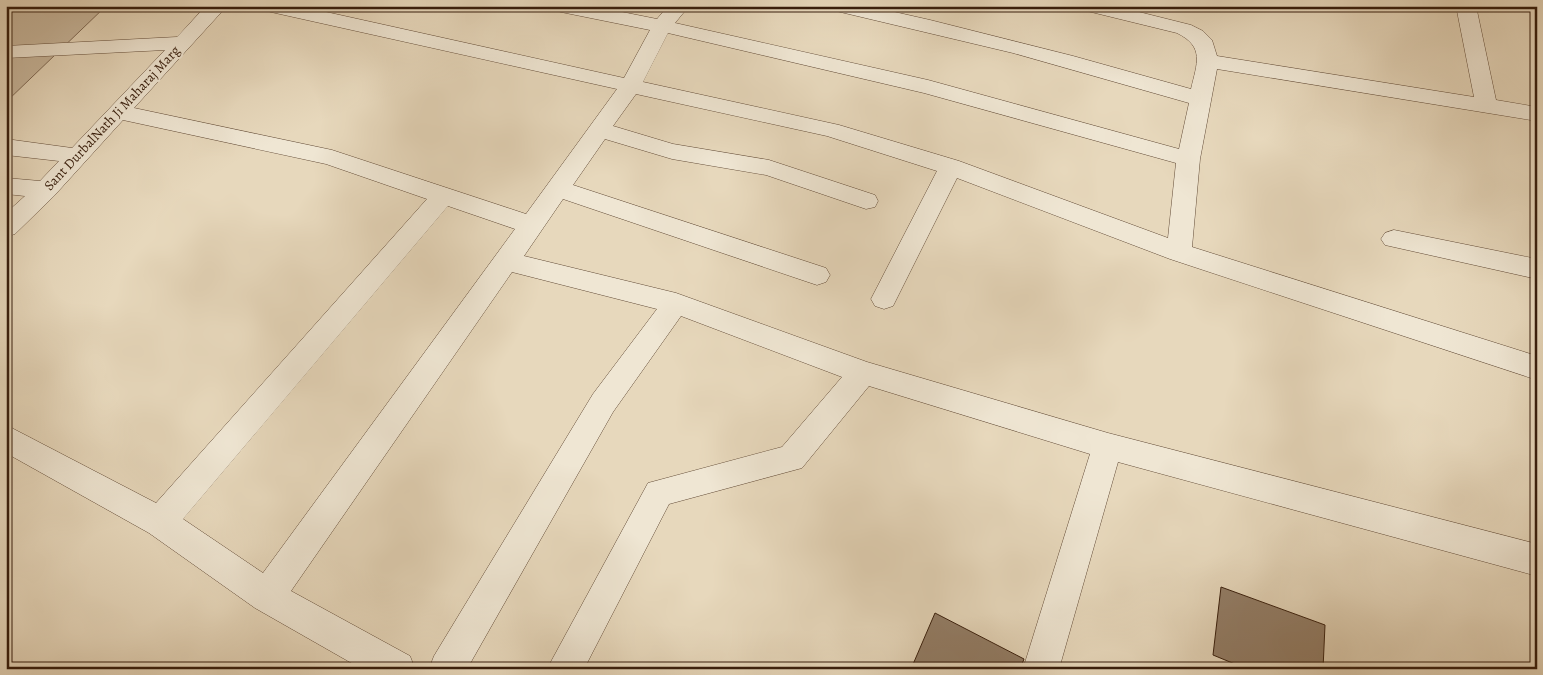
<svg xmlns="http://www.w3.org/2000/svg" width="1543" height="675" font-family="Alegreya,serif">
	<rect width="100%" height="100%" fill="#e7d8bc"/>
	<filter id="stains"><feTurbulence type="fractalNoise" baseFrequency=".004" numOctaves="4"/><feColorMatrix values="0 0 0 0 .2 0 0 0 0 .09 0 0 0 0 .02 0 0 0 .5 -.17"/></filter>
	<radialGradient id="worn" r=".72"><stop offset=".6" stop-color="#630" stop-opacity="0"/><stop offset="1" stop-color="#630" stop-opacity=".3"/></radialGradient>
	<path fill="#c9b89e" stroke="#806a55" d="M6 6H106L6 102Z"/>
	<g fill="#937e68" stroke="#371d0c">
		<path d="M1221 587 1325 625 1323 669H1247L1213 655Z"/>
		<path d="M935 613 1024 659 1020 669H911Z"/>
	</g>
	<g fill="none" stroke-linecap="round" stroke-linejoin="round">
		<g stroke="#634c38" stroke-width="1">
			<g id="minor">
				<path d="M206 6H227L134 108 332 150 526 214 617 89 271 12 264 10 261 6H299L624 78 650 30 561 12 554 10 551 6H592L657 19 668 6H689L675 23 928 80 1179 149 1189 103 1013 53 832 10 829 6H868L930 20 1073 56 1191 89C1197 63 1205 47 1177 33L1083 10 1080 6H1115L1191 25 1203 31 1212 40 1217 56 1474 97 1456 6H1476L1496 100 1537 107V121L1217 69 1200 159 1192 247 1537 356V380L1170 259 957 178 893 306 884 309 875 306 871 299 937 171 827 136 636 94 613 126 673 144 769 160 875 195 878 201 875 207 866 209 766 175 672 159 605 139 573 185 826 268 830 275 826 282 817 285 808 282 563 199 524 256 676 293 867 362 1108 433 1537 544V576L1118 462 1059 669H1023L1090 454 869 386 802 468 669 504 584 669H547L648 483 782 447 842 377 681 316 613 412 467 669H429L434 656 593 394 657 309 512 272 291 591 410 656 415 669H362L255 608 149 533 6 453V425L156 503 427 199 326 164 123 120 54 196 15 234 6 237V213L25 196 6 194V178L40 181 59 161 6 155V139L72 148 165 50 6 58V46L177 37ZM668 33 924 93 1176 163 1168 238 959 161 839 125 643 82ZM448 206 515 229 263 573 183 519Z"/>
				<path d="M1394 230 1537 259V279L1385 245 1381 239 1385 233Z"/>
			</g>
		</g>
		<use href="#minor" fill="#efe6d3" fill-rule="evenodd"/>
	</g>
	<g text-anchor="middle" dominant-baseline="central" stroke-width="4" stroke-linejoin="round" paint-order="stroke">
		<g font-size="14" fill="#371d0c" stroke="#efe6d3">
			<text transform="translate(112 118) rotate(-47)">Sant DurbalNath Ji Maharaj Marg</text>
		</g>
	</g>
	<rect width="1543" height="675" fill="none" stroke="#e7d8bc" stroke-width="25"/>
	<rect x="8" y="8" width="1528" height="660" fill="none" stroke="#371d0c" stroke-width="2.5"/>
	<rect x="12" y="12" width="1518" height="650" fill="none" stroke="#371d0c"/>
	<rect width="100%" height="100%" filter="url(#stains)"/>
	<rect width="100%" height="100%" fill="url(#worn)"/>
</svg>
